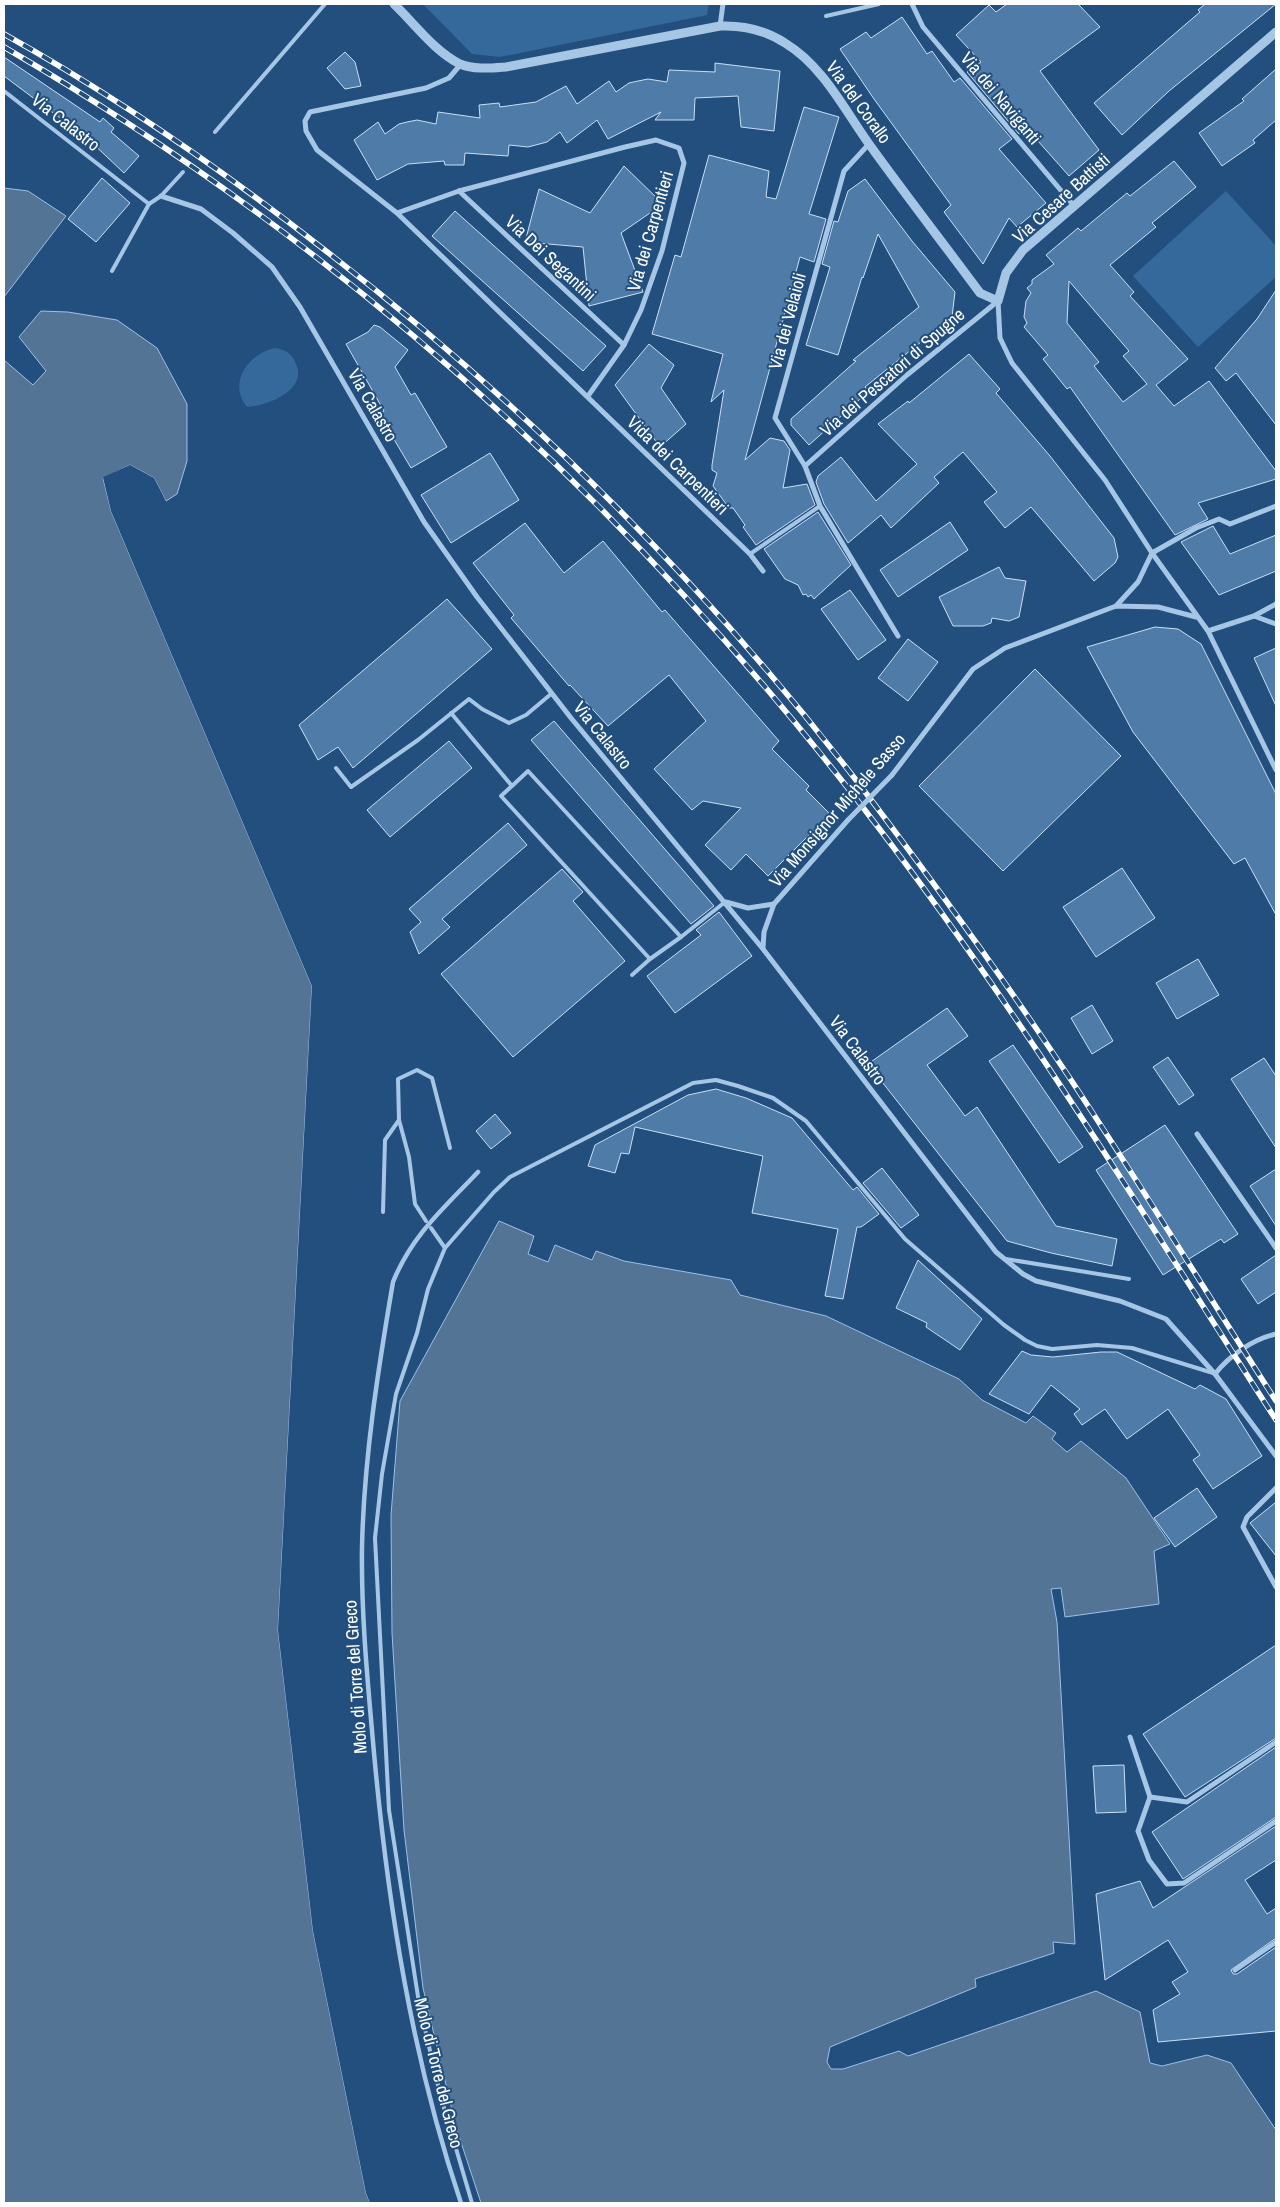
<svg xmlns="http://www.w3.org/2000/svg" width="1280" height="2207" font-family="'Archivo Narrow',sans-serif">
	<rect width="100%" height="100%" fill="#224f7d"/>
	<g fill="#35699b">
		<path d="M423 4H709L707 15 500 57 472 54Z"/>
		<path d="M1226 191 1276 246V277L1198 347 1133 276Z"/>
		<path d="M275 348C286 350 292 353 296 364 308 390 267 406 247 407 227 383 249 353 275 348Z"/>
	</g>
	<g fill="#547496" stroke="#9ac2e7">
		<path d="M4 188 28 191 66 216 4 297Z"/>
		<path d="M41 311 68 312 117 320 157 348 187 404V461L177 494 166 501 154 478 130 465 103 478 111 511 312 986 278 1630 313 1931 366 2193 370 2203H4V360L33 385 46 371 19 337Z"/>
		<path d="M499 1221 534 1236 528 1254 548 1262 555 1245 592 1260 596 1251 624 1261 731 1280 740 1295 826 1316 959 1379 982 1400 1026 1423 1033 1416 1056 1433 1052 1439 1067 1452 1081 1441 1126 1478 1170 1544 1154 1551 1159 1604 1065 1617 1061 1588 1051 1589 1057 1622 1075 1944 1053 1942 1054 1953 975 1979 976 1987 830 2047 827 2062 831 2069H843L899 2051 908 2056 1096 1991 1140 2012 1150 2063 1162 2066 1207 2055 1231 2063 1276 2130V2203H481L456 2127 423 1988 404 1830 399 1749 392 1633 391 1515 400 1401Z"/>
	</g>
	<path fill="#224f7d" d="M130 465 154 478 167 503 152 480 130 467 106 479 114 510 314 986 280 1630 315 1931 368 2192 373 2203H370L366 2193 313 1931 278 1630 312 986 111 511 103 477Z"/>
	<g fill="#4f7ba9" stroke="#cadff5" fill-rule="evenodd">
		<path d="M1007 4H1078L1100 27 1040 71 1099 150 1069 176 1030 132 1027 135 1024 131 1019 134 967 72 981 62 956 35 989 5 996 12Z"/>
		<path d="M1205 4H1276L1169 91 1122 135 1094 103 1200 12 1198 10Z"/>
		<path d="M902 17 927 54 932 51 954 82 960 78 1012 139 999 149 1046 203 1017 227 1009 218 983 264 944 212 951 205 874 99 840 49 866 32 871 38Z"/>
		<path d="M345 52 355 62 361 86 345 89 327 68Z"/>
		<path d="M4 57 100 122 103 118 114 128 111 132 139 156 124 173 88 139 4 76Z"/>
		<path d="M715 63 780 71 774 131 741 127 738 96 695 98 694 120H655L661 112 608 139 597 120 567 143 560 132 547 142 528 147 509 145 508 156 465 153 464 165H445L444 161 408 164 377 180 354 140 378 122 385 134 399 124 407 122 417 120 436 124 438 112 480 118 479 105 499 103 500 107 536 102 566 86 577 104 609 81 616 92 629 83 638 81 648 79 667 82 669 70 715 72Z"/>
		<path d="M1276 69V120L1253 140 1255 143 1222 166 1199 133 1244 101 1242 99Z"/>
		<path d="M804 107 839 117 809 214 826 219 814 262 800 257 745 460 770 438 784 441 790 450 783 488 807 484 815 505 756 545 743 527 745 525 733 508H729L713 486 717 473 712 470V465L724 390 711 402 723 354 652 334 675 255 681 257 709 155 769 171 766 197 776 199Z"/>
		<path d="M1174 161 1196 187 1152 223 1156 227 1110 265 1134 292 1130 296 1188 359 1156 385 1174 406 1209 381 1276 471V479L1198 503 1208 519 1175 535 1070 387 1067 389 1043 359 1048 355 1024 327 1027 323 1024 317 1026 301 1031 293 1027 288 1032 284V280L1054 264 1046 255 1078 228 1081 231 1127 193 1130 196ZM1069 281 1129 351 1123 356 1147 384 1123 402 1094 366 1099 362 1067 323Z"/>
		<path d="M624 166 663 204 621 233 643 292 589 306 583 247 525 242 539 189 590 213Z"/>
		<path d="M102 178 130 203 96 242 68 219Z"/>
		<path d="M865 179 912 241 955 292 952 317 865 387 869 391 809 445 791 425V419L856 361 853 360 919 307 878 234 863 278 862 277 838 355 806 345 830 267 822 264 834 221 838 222 848 191Z"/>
		<path d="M455 211 606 346 583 371 432 236Z"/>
		<path d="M1276 290V425L1236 373 1226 381 1215 368 1257 319Z"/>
		<path d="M374 325 380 327 408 350 395 367 411 395 415 393 447 447 411 468 379 414 384 411 346 344 368 332Z"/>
		<path d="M649 344 674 365 661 388 686 424 660 447 615 385Z"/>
		<path d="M969 354 1000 389 996 393 1050 456 1114 538 1118 557 1115 563 1094 581 1031 507 1005 528 984 502 997 492 963 452 934 477 939 483 891 528 881 515 848 543 824 504 816 482 818 476 841 457 876 501 917 464 878 424 908 401 909 403Z"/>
		<path d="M490 453 519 500 451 543 421 495Z"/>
		<path d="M818 512 851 565 814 599 811 595 808 597 806 594 803 595 798 585 785 579 764 549Z"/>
		<path d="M950 522 968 550 898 597 880 570Z"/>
		<path d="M525 523 564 573 603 541 662 612 665 610 779 741 772 749 809 786 806 790 830 814 768 876 746 854 731 870 705 845 741 808 703 801 692 810 654 769 706 721 669 675 608 726 570 685 569 686 511 618 514 615 473 563Z"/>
		<path d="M1213 526 1230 554 1276 535V571L1219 595 1181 542Z"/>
		<path d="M999 567 1005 578 1026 581 1019 617 1009 621 992 618 991 623 983 626H953L939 597Z"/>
		<path d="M850 590 886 640 858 660 821 609Z"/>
		<path d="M447 599 492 649 353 768 338 747 318 760 299 725Z"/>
		<path d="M1155 627 1178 629 1201 644 1276 794V915L1245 858 1234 864 1133 732 1087 647Z"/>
		<path d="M908 639 938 662 908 701 878 678Z"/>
		<path d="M1276 648V706L1254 658Z"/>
		<path d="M1035 669 1121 756 1003 871 919 786Z"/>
		<path d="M554 721 714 906 691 924 531 740Z"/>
		<path d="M449 741 472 768 390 837 367 810Z"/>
		<path d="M508 823 527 845 442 919 450 927 419 954 410 932 421 922 409 909Z"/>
		<path d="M1122 868 1155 918 1096 957 1063 907Z"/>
		<path d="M562 869 583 892 573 901 625 961 513 1057 441 974Z"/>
		<path d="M719 912 752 956 675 1013 647 976 701 935 696 930Z"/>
		<path d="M1198 959 1219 995 1177 1019 1156 983Z"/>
		<path d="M1092 1005 1113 1041 1092 1054 1071 1018Z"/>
		<path d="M947 1008 968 1036 927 1065 965 1116 977 1107 1056 1226 1117 1239 1112 1266 1051 1253 1007 1241 868 1064Z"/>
		<path d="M1013 1045 1083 1147 1059 1163 989 1061Z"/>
		<path d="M1168 1057 1194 1095 1179 1105 1153 1067Z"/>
		<path d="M1264 1058 1276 1076V1148L1231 1079Z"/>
		<path d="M716 1089 746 1098 792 1118 853 1190 857 1187 879 1214 861 1227H857L843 1299 825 1296 838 1229 752 1213 763 1156 635 1127 629 1154 621 1153 615 1173 588 1166 595 1145 688 1095Z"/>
		<path d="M495 1114 511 1133 491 1149 476 1131Z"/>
		<path d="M1165 1125 1238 1234 1224 1243 1221 1239 1163 1275 1096 1170Z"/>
		<path d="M882 1168 919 1215 901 1228 863 1183Z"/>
		<path d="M1276 1169V1226L1250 1186Z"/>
		<path d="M1276 1255V1292L1258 1304 1241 1279Z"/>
		<path d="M918 1260 982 1319 960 1350 926 1327 927 1323 896 1308Z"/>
		<path d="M1022 1351 1031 1355 1053 1357 1101 1352H1117L1195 1389 1200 1385 1226 1399 1262 1456 1213 1489 1193 1460 1200 1455 1168 1409 1127 1439 1105 1409 1082 1425 1074 1414 1080 1409 1051 1385 1029 1414 989 1394Z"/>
		<path d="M1197 1488 1217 1517 1175 1547 1154 1518Z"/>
		<path d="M1276 1502V1556L1250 1523Z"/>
		<path d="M1276 1645V1738L1185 1797 1143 1734Z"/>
		<path d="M1276 1747V1817L1183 1879 1152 1832Z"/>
		<path d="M1124 1765 1126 1812 1096 1813 1093 1766Z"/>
		<path d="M1276 1826V1860L1245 1880 1267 1914 1276 1908V1938L1231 1970 1233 1974H1237L1276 1947V2031L1158 2042 1153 2010 1180 1994 1172 1982 1188 1972 1168 1940 1105 1980 1096 1894 1140 1881 1153 1908Z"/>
	</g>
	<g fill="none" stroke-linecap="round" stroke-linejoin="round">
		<g stroke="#a6c6e6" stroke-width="4">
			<path d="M826 16 879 4"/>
			<path d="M4 91 149 204 161 196 183 172"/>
			<path d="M215 132 325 4"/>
			<path d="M112 271 149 204"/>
			<path d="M750 554 820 506"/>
			<path d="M451 713 512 786 501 796 650 959 681 937 528 771 512 786"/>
			<path d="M336 768 351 787 418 740 469 699 482 709 509 723 526 715 551 694"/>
			<path d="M681 937 725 902"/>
			<path d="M632 975 650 959"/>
			<path d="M383 1212 385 1140 399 1120"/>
			<path d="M426 1221 415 1204 409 1157 399 1120 398 1079 417 1070 432 1078 450 1148"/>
			<path d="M431 1228 445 1248"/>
			<path d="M1006 1259 1129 1279"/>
			<path d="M472 2203 440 2094 419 2003 389 1810 375 1538 382 1474 396 1394 417 1333 428 1289 445 1248 494 1192 510 1177 693 1083 716 1080 738 1086 773 1098 806 1121 905 1239 1004 1325 1025 1340 1037 1346 1052 1349 1097 1345 1132 1348 1213 1373"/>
		</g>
		<path stroke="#a6c6e6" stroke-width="4.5" d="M461 2203C412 2058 388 1906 374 1753 368 1685 361 1616 362 1547 364 1458 378 1370 393 1282 412 1235 444 1208 478 1172"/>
		<g stroke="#a6c6e6" stroke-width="5">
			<path d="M912 4 923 27 1074 206"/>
			<path d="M720 26 723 4"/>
			<path d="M461 64 449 78 426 88 310 112 305 121 306 131 317 150 397 213 750 554 763 571"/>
			<path d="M869 144 844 171 775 418 805 466 820 506 898 636"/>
			<path d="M459 191 624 345"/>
			<path d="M161 196 201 209 233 233 272 267 300 307 424 522 477 597 571 718 763 949 996 1252 1023 1274 1036 1281 1120 1301 1166 1319 1215 1374 1276 1456"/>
			<path d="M397 213 459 191 625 147 656 140 679 148 684 163 662 251 641 310 624 345 588 396"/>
			<path d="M998 301 1000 338 1012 363 1105 480 1152 553 1208 631 1276 770"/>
			<path d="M805 466 907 375 998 301"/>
			<path d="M1152 553 1196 528 1219 519 1230 524 1276 506"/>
			<path d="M1116 606 1138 582 1152 553"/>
			<path d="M1254 616 1276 624"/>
			<path d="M1208 631 1254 616 1276 604"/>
			<path d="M892 775 973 669 1005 648 1116 606 1158 607 1196 617"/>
			<path d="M726 902 748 908 774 904"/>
			<path d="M763 948 764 932 774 904 848 820"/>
			<path d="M1197 1134 1276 1248"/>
			<path d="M1215 1374C1230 1355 1253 1339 1276 1334"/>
			<path d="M1276 1488 1247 1517 1243 1527 1276 1587"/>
			<path d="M1130 1737 1150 1797 1138 1831 1149 1860 1167 1884 1184 1883 1276 1821"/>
			<path d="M1150 1797 1187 1802 1276 1742"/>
			<path d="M1235 1970 1276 1942"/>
		</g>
		<path stroke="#a6c6e6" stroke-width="9" d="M394 4C414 23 435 52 460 64 474 70 492 68 506 67L720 26C744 25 765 30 785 43 823 66 844 109 869 144 905 194 943 243 980 293L998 301 1006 273 1023 250 1276 32"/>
		<g stroke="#fff" stroke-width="5.5">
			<g id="rail">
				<path d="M4 34C117 97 224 171 326 251 524 404 703 582 856 780 927 873 996 968 1061 1065 1135 1175 1204 1289 1276 1401"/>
				<path d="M4 47C348 247 637 511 878 827 1023 1017 1147 1220 1276 1420"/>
			</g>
		</g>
		<use href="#rail" stroke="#224f7d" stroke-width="4" stroke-dasharray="11" stroke-linecap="butt"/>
		<path stroke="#a6c6e6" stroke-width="5" d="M848 820 892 775"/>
	</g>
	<g text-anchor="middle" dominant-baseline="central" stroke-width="4" stroke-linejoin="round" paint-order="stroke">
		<g font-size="18" fill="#fff" stroke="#224f7d">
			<text transform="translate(1001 98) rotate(50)">Via dei Naviganti</text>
			<text transform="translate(859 102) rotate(54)">Via del Corallo</text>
			<text transform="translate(66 122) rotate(38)">Via Calastro</text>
			<text transform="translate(1061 198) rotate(-42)">Via Cesare Battisti</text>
			<text transform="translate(650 231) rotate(-74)">Via dei Carpentieri</text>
			<text transform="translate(551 258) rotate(43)">Via Dei Segantini</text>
			<text transform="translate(787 321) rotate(-75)">Via dei Velaioli</text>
			<text transform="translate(892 372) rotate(-41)">Via dei Pescatori di Spugne</text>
			<text transform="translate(373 405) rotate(60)">Via Calastro</text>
			<text transform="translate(678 465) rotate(44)">Vida dei Carpentieri</text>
			<text transform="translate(603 735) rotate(51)">Via Calastro</text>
			<text transform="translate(837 810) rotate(-49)">Via Monsignor Michele Sasso</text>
			<text transform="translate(858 1050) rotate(53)">Via Calastro</text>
			<text transform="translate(355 1677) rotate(-94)">Molo di Torre del Greco</text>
			<text transform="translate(439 2073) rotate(76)">Molo di Torre del Greco</text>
		</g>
	</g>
	<rect width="1280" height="2207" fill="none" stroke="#ffffff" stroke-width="10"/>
</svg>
